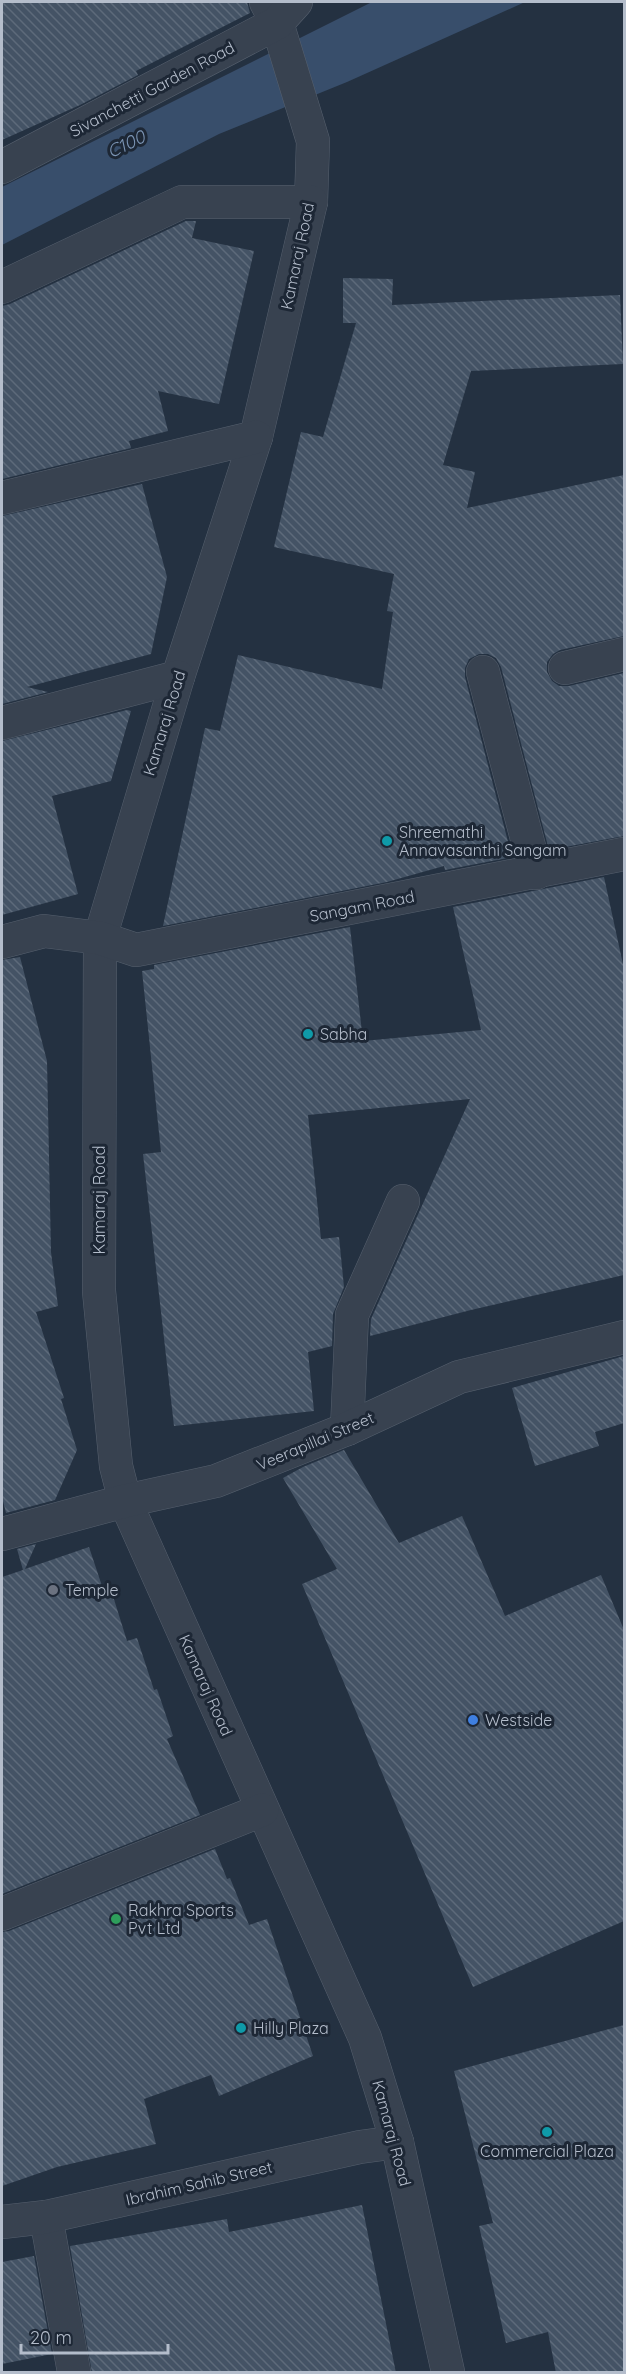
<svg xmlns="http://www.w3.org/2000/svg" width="626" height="2374" font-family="Quicksand,sans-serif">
	<defs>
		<pattern id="building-back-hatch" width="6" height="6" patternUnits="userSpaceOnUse" patternTransform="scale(1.5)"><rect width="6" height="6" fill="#445365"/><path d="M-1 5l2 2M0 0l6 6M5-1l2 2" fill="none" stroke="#5d6a7a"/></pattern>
	</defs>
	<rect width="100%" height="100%" fill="#243141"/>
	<path fill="#384e6b" d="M372 2H525L347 82 219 134 2 245V187Z"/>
	<g fill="url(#building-back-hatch)">
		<path d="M2 2H247L250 13 136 71 138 75 80 105 2 140Z"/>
		<path d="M186 221H196L192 238 254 251 219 404 158 391 168 431 129 441 131 448 2 479V306L10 304Z"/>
		<path d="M343 278 393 279 392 305 620 295 623 364 471 371 443 465 475 472 467 508 624 475V636L560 650 553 654 547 662V672L552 681 559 686H569L624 673V836L549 850 501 667 496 658 488 654H479L469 659 465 668V677L512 857 445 870 444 866 387 882 163 926 205 728 220 731 238 655 382 689 393 612 387 611 394 574 274 547 301 432 323 437 356 323H343Z"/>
		<path d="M142 484 167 577 151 654 27 687 48 692 2 704V516Z"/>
		<path d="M127 710 131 711 111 781 52 796 78 894 2 915V741Z"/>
		<path d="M604 877 624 969V1275L471 1310 370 1336 371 1319 470 1099 308 1115 321 1239 339 1237 344 1287 333 1314 332 1346 308 1352 314 1411 174 1426 143 1154 161 1152 142 971 154 969V965L350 927 363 1041 481 1030 453 907Z"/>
		<path d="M20 957 47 1061 51 1252 58 1306 36 1312 64 1398 61 1399 77 1450 55 1500 6 1513 2 1497V960Z"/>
		<path d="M624 1356V1423L595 1432 599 1446 535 1466 512 1388Z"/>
		<path d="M344 1450 399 1543 462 1516 505 1616 601 1575 624 1630V1921L473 1987 302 1584 337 1569 283 1478 303 1467Z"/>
		<path d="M36 1544 25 1569 89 1547 105 1595 112 1593 127 1641 137 1638 154 1690 157 1689 173 1736 167 1739 200 1815 2 1894V1577L23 1570 17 1549Z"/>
		<path d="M215 1849 227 1879 230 1878 249 1925 267 1919 313 2056 219 2096 211 2075 144 2099 156 2144 57 2167 2 2186V1932L9 1931Z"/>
		<path d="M624 2025V2373H556L548 2332 506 2343 479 2226 493 2223 454 2071Z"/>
		<path d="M362 2205 396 2373H92L70 2246 227 2219 229 2232Z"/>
		<path d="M34 2256 52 2354 2 2364V2262Z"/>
	</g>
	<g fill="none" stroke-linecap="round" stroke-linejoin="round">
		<g stroke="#56606e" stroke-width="34">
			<g id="minor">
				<path d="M266 2 277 23 313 141 311 202 256 437 178 677 100 938 99 1291 116 1466 125 1501 365 2038 397 2142 448 2372"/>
				<path d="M2 167 277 23 296 2"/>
				<path d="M2 287 182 202H311"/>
				<path d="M2 498 256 437"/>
				<path d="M565 668 624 654"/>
				<path d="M483 672 536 873"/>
				<path d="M2 723 178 677"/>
				<path d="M2 942 44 931 100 938 136 950 624 854"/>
				<path d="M347 1429 352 1315 403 1201"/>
				<path d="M2 1534 125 1501 216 1481 347 1429 459 1377 624 1337"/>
				<path d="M2 1914 262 1810"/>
				<path d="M46 2217 74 2372"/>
				<path d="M2 2222 46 2217 360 2147 397 2142"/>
			</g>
		</g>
		<use href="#minor" stroke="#384250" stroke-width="33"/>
	</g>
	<g fill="#0f9aa8" stroke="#1d2735" stroke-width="2">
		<circle cx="387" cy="841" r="6"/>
		<circle cx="308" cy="1034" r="6"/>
		<circle cx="241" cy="2028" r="6"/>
		<circle cx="547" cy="2132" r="6"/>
	</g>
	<circle fill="#6b7280" stroke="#1d2735" stroke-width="2" cx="53" cy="1590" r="6"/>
	<circle fill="#3f7fe0" stroke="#1d2735" stroke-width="2" cx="473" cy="1720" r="6"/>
	<circle fill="#2e9e5b" stroke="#1d2735" stroke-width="2" cx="116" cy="1919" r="6"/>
	<g text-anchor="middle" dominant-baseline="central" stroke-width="6" stroke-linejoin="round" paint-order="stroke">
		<g font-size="16" fill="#b4bdcb" stroke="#1d2735">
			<text transform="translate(152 89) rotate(-28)">Sivanchetti Garden Road</text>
			<text transform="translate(297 256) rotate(-78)">Kamaraj Road</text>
			<text transform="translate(164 723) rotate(-73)">Kamaraj Road</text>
			<text transform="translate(362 906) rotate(-11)">Sangam Road</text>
			<text transform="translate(99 1200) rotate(-90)">Kamaraj Road</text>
			<text transform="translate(315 1441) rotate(-23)">Veerapillai Street</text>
			<text transform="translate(206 1685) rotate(66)">Kamaraj Road</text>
			<text transform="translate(392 2133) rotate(75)">Kamaraj Road</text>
			<text transform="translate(199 2183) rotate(-13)">Ibrahim Sahib Street</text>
		</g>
		<g font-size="16" fill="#b4bdcb" stroke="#1d2735" text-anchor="start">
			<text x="399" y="832">Shreemathi<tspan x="399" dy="18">Annavasanthi Sangam</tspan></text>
			<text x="320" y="1034">Sabha</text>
			<text x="65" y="1590">Temple</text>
			<text x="485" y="1720">Westside</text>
			<text x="128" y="1910">Rakhra Sports<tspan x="128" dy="18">Pvt Ltd</tspan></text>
			<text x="253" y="2028">Hilly Plaza</text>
			<text x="547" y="2151" text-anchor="middle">Commercial Plaza</text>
		</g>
		<g font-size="18" font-style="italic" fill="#7b94b4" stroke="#1d2735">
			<text transform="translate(126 144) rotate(-26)">C100</text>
		</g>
	</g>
	<rect width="626" height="2374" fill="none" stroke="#b4bdcb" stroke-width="6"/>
	<path d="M21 2344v9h147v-9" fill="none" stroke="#b4bdcb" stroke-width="3"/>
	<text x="30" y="2344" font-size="18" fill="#b4bdcb" stroke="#1d2735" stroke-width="4.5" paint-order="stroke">20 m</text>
</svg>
